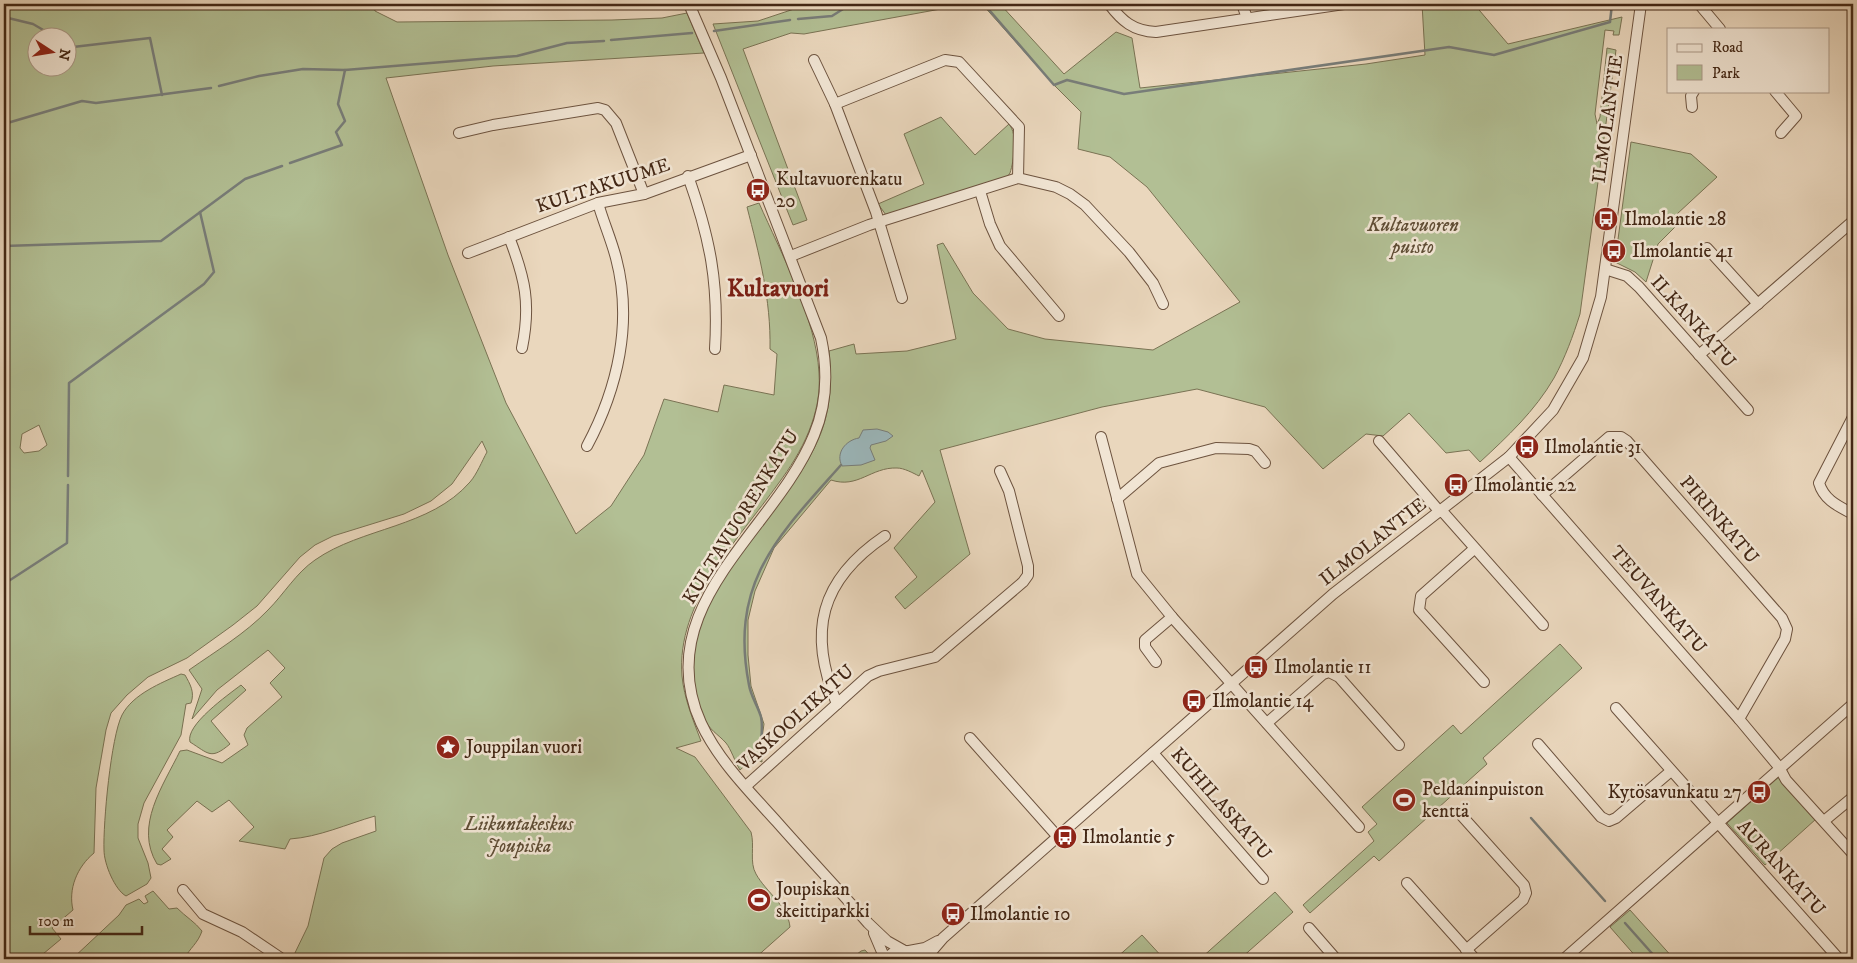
<svg xmlns="http://www.w3.org/2000/svg" width="1857" height="963" font-family="'IM FELL DW Pica',serif">
	<rect width="100%" height="100%" fill="#ead7bd"/>
	<filter id="stains"><feTurbulence type="fractalNoise" baseFrequency=".004" numOctaves="4"/><feColorMatrix values="0 0 0 0 .2 0 0 0 0 .09 0 0 0 0 .02 0 0 0 .5 -.17"/></filter>
	<radialGradient id="worn" r=".72"><stop offset=".6" stop-color="#630" stop-opacity="0"/><stop offset="1" stop-color="#630" stop-opacity=".3"/></radialGradient>
	<g fill="#b2bf94" stroke="#7a7354" fill-rule="evenodd">
		<path d="M4 4H373L375 11 397 22 612 20 662 18 687 13 704 53 493 66 386 78 448 255 506 403 576 534 611 506 644 455 664 399 718 412 724 385 774 395 777 354 770 349C771 299 759 254 747 207L759 203C781 253 816 318 819 373 822 414 802 452 778 484 738 540 676 602 682 676 684 698 693 720 701 741L676 748 695 757 751 832C755 846 749 862 756 874 766 892 788 906 790 927L754 959H292L308 926 324 858 332 849 342 843 376 831 375 816C347 824 319 837 290 839L285 849 239 841 254 827 229 800 212 812 197 801 167 830 173 837 162 849 171 859 161 865 157 864C134 826 163 786 180 751L187 750 222 763 248 745 244 735 247 728 282 697 270 683 285 668 268 650 217 690 192 719 202 689 189 670C216 651 245 634 268 610 284 594 296 573 315 560 362 527 430 528 470 482 477 474 482 461 487 452L482 441 452 484 431 501 404 514 333 536 315 545 300 557 257 606 233 625 187 658 148 677 127 695 111 713 106 730 96 788 94 853C77 867 68 889 73 910L52 928 61 939 37 959H4ZM38 38H68V68H38ZM39 425 47 445 39 451 24 453 20 448 22 434Z"/>
		<path d="M792 4H968L804 34 791 33 743 49 807 220 793 225 713 24 758 21 794 9Z"/>
		<path d="M982 4H1000L1064 74 1116 32 1132 38 1140 88 1366 64 1425 55 1422 4H1474L1508 44 1622 17 1619 35H1613L1614 31 1605 30 1595 114 1597 124 1600 117 1607 48 1616 50 1580 314C1573 336 1565 358 1554 378 1535 411 1507 437 1480 462L1469 450 1446 453 1409 413 1383 436 1366 434 1323 469 1265 407 1197 389 1102 407 940 450 970 554 905 609 895 597 917 577 894 548 935 502 922 470 919 476C913 473 904 468 897 468 871 467 858 489 831 480L774 548 755 591 748 620V655L751 686 764 724 761 745 762 762 753 758 740 770C735 762 731 749 726 743 718 734 709 730 704 718 657 604 778 531 818 440 831 411 832 381 829 351L854 344 856 354 907 351 956 339 937 245 943 243 973 293 1008 329 1045 339 1153 350 1240 302 1147 187 1110 157 1078 149 1081 112 1054 85Z"/>
		<path d="M941 117 975 155 1009 124C1018 135 1014 160 1010 173L1007 177 886 215 878 204 924 184 904 134Z"/>
		<path d="M1631 142 1691 154 1717 177 1677 214 1682 220 1658 244 1646 282 1635 272 1615 262Z"/>
		<path d="M1560 644 1582 668 1483 758 1487 764 1379 861 1374 856 1310 913 1303 905 1374 841 1368 832 1377 824 1362 807 1453 725 1461 734Z"/>
		<path d="M181 674 185 675C190 684 195 692 191 703L186 704 181 735 144 803 138 824V838L148 863 151 878 147 884 126 896C115 890 104 864 104 850 103 823 111 737 122 715 133 694 161 683 181 674Z"/>
		<path d="M241 685 246 690 211 721 230 744C211 760 209 754 190 742 185 725 228 695 241 685Z"/>
		<path d="M1778 777 1816 819 1765 865 1727 823Z"/>
		<path d="M153 891 169 909 177 908C186 917 195 922 202 931 198 943 190 948 184 959H72L119 915 126 905 139 899 144 904 148 902 145 896Z"/>
		<path d="M1275 892 1293 912 1240 959H1200Z"/>
		<path d="M1630 910 1674 959H1638L1610 927Z"/>
		<path d="M1142 935 1164 959H1115Z"/>
		<path d="M865 950 873 959H851L861 951Z"/>
	</g>
	<path fill="#9bb7bb" stroke="#787d79" d="M877 429 888 432 893 436 886 441 871 445 870 448 875 460 861 465 842 466C835 453 846 440 859 438L863 430Z"/>
	<g fill="none" stroke-linecap="round" stroke-linejoin="round">
		<g stroke="#787d79" stroke-width="2.5">
			<path d="M984 4 1054 85 1067 80 1124 94 1449 47 1494 55 1610 22 1612 4"/>
			<path d="M4 17 33 24 57 38"/>
			<path d="M798 19 832 16 851 4"/>
			<path d="M714 31 790 20"/>
			<path d="M611 40 692 33"/>
			<path d="M68 44 73 47 150 38 162 95"/>
			<path d="M219 86 259 76 303 69 345 70 517 56 567 43 604 41"/>
			<path d="M4 124 82 101 96 103 211 88"/>
			<path d="M290 163 342 145 336 132 345 121 338 104 345 70"/>
			<path d="M4 246 161 241 245 179 282 166"/>
			<path d="M68 476 69 383 204 284 214 272 200 212"/>
			<path d="M4 584 67 543 68 485"/>
			<path d="M761 759C759 746 764 730 761 717 758 706 751 697 749 685 729 582 778 536 841 465"/>
			<path d="M1531 818 1605 901"/>
			<path d="M1625 923 1657 959"/>
		</g>
		<g stroke="#6d533f" stroke-width="12">
			<g id="minor">
				<path d="M689 4 721 78 821 338C828 371 827 404 814 435 776 530 648 606 701 723 718 760 750 792 777 822 807 856 838 889 868 923L887 941 903 950"/>
				<path d="M1109 4C1122 21 1133 31 1156 32L1344 4"/>
				<path d="M1242 4 1247 18"/>
				<path d="M1699 4 1720 29"/>
				<path d="M814 60 835 104 876 212 902 298"/>
				<path d="M1775 91 1796 116 1781 133"/>
				<path d="M835 104 945 60 959 62 1019 127 1018 178"/>
				<path d="M1692 107 1691 96 1694 91"/>
				<path d="M459 133 493 125 598 108 605 110 616 123 644 194"/>
				<path d="M688 176C710 238 719 283 715 349"/>
				<path d="M980 191 990 224 1000 246 1059 316"/>
				<path d="M509 237C525 278 531 304 522 348"/>
				<path d="M1707 248 1758 304"/>
				<path d="M468 253 598 203 644 194 751 155"/>
				<path d="M791 256 869 225 1018 178 1056 187 1070 194 1085 205 1129 252 1153 283 1163 304"/>
				<path d="M1605 269 1627 276 1639 287 1748 410"/>
				<path d="M1699 355 1853 221"/>
				<path d="M1853 417 1819 483C1824 500 1838 506 1853 514"/>
				<path d="M1101 437 1137 574 1172 617 1359 827"/>
				<path d="M1379 441 1440 512"/>
				<path d="M587 446C618 388 633 322 616 258 611 239 603 221 598 203"/>
				<path d="M1509 457 1739 719 1779 767 1786 780 1853 854"/>
				<path d="M1542 495 1609 437H1621L1627 441 1782 618 1787 629 1785 639 1739 719"/>
				<path d="M1117 499 1159 463 1216 448 1249 449 1255 451 1265 463"/>
				<path d="M1442 511 1543 625"/>
				<path d="M1474 549 1421 596 1419 610 1484 682"/>
				<path d="M1156 662 1145 647V640L1172 617"/>
				<path d="M837 704C807 632 820 580 885 536"/>
				<path d="M1616 708 1839 959"/>
				<path d="M1267 723 1323 674 1329 672 1339 677 1399 745"/>
				<path d="M970 738 1058 837"/>
				<path d="M1538 744 1601 817 1609 821 1616 818 1671 771"/>
				<path d="M1153 753 1263 879"/>
				<path d="M746 786 868 676 879 671 935 657 1023 582 1028 575V566L1009 491 1000 471"/>
				<path d="M1462 816 1524 885 1526 893 1523 900 1466 950"/>
				<path d="M1824 821 1853 797"/>
				<path d="M1407 883 1475 959"/>
				<path d="M183 890 203 914 242 932 282 959"/>
				<path d="M1309 928 1336 959"/>
				<path d="M874 933 885 959"/>
				<path d="M909 951 925 948 938 941"/>
				<path d="M887 959C895 947 909 948 917 959"/>
				<path d="M925 959 943 938 1333 594 1509 457 1553 410 1583 358 1601 297 1641 4"/>
				<path d="M1564 959 1853 704"/>
			</g>
		</g>
		<use href="#minor" stroke="#f1e5d4" stroke-width="10"/>
	</g>
	<defs>
		<g id="bus-disc" transform="scale(1.25)"><circle r="9.5" fill="#8f2418" stroke="#f1e5d4"/><path d="M-5-6H5V4H4V6H2V4H-2V6H-4V4H-5ZM-3.5-4V0h7V-4ZM-3.5 1.2v1.5H-2V1.2ZM2 1.2v1.5H3.5V1.2Z" fill="#fff"/></g>
		<g id="sight-disc" transform="scale(1.25)"><circle r="9.5" fill="#8f2418" stroke="#f1e5d4"/><path d="M0-6L1.8-2.2L6-1.7L2.9 1.2L3.7 5.4L0 3.3L-3.7 5.4L-2.9 1.2L-6-1.7L-1.8-2.2Z" fill="#fff"/></g>
		<g id="stadium-disc" transform="scale(1.25)"><circle r="9.5" fill="#8f2418" stroke="#f1e5d4"/><path d="M0-5a6.5 5 0 1 0 0 10a6.5 5 0 1 0 0-10ZM-3.5-1.8h7v3.6h-7Z" fill="#fff"/></g>
	</defs>
	<g fill-rule="evenodd">
		<use href="#bus-disc" x="758" y="190"/>
		<use href="#bus-disc" x="1606" y="219"/>
		<use href="#bus-disc" x="1614" y="251"/>
		<use href="#bus-disc" x="1527" y="447"/>
		<use href="#bus-disc" x="1456" y="485"/>
		<use href="#bus-disc" x="1256" y="667"/>
		<use href="#bus-disc" x="1194" y="701"/>
		<use href="#sight-disc" x="448" y="747"/>
		<use href="#bus-disc" x="1759" y="792"/>
		<use href="#stadium-disc" x="1404" y="800"/>
		<use href="#bus-disc" x="1065" y="837"/>
		<use href="#stadium-disc" x="759" y="900"/>
		<use href="#bus-disc" x="953" y="914"/>
	</g>
	<g text-anchor="middle" dominant-baseline="central" stroke-width="5" stroke-linejoin="round" paint-order="stroke">
		<g font-size="19" fill="#432715" stroke="#f1e5d4">
			<text transform="translate(1608 119) rotate(-82)">ILMOLANTIE</text>
			<text transform="translate(603 186) rotate(-18)">KULTAKUUME</text>
			<text transform="translate(1693 322) rotate(48)">ILKANKATU</text>
			<text transform="translate(741 517) rotate(-58)">KULTAVUORENKATU</text>
			<text transform="translate(1719 520) rotate(49)">PIRINKATU</text>
			<text transform="translate(1373 542) rotate(-38)">ILMOLANTIE</text>
			<text transform="translate(1658 600) rotate(49)">TEUVANKATU</text>
			<text transform="translate(796 718) rotate(-42)">VASKOOLIKATU</text>
			<text transform="translate(1221 804) rotate(49)">KUHILASKATU</text>
			<text transform="translate(1781 868) rotate(48)">AURANKATU</text>
		</g>
		<g font-size="19" fill="#432715" stroke="#f1e5d4" text-anchor="start">
			<text x="776" y="179">Kultavuorenkatu<tspan x="776" dy="22">20</tspan></text>
			<text x="1624" y="219">Ilmolantie 28</text>
			<text x="1632" y="251">Ilmolantie 41</text>
			<text x="1544" y="447">Ilmolantie 31</text>
			<text x="1474" y="485">Ilmolantie 22</text>
			<text x="1274" y="667">Ilmolantie 11</text>
			<text x="1212" y="701">Ilmolantie 14</text>
			<text x="466" y="747">Jouppilan vuori</text>
			<text x="1422" y="789">Peldaninpuiston<tspan x="1422" dy="22">kenttä</tspan></text>
			<text x="1742" y="792" text-anchor="end">Kytösavunkatu 27</text>
			<text x="1082" y="837">Ilmolantie 5</text>
			<text x="776" y="889">Joupiskan<tspan x="776" dy="22">skeittiparkki</tspan></text>
			<text x="970" y="914">Ilmolantie 10</text>
		</g>
		<g font-size="19" font-style="italic" fill="#5f4d35" stroke="#f1e5d4">
			<text x="1413" y="225">Kultavuoren<tspan x="1413" dy="22">puisto</tspan></text>
			<text x="519" y="824">Liikuntakeskus<tspan x="519" dy="22">Joupiska</tspan></text>
		</g>
		<g font-size="24" font-weight="bold" fill="#7a1f14" stroke="#f1e5d4">
			<text x="778" y="289">Kultavuori</text>
		</g>
	</g>
	<rect width="1857" height="963" fill="none" stroke="#ead7bd" stroke-width="20"/>
	<rect x="5" y="5" width="1847" height="953" fill="none" stroke="#432715" stroke-width="2.5"/>
	<rect x="10" y="10" width="1837" height="943" fill="none" stroke="#432715"/>
	<rect x="1667" y="28" width="162" height="65" fill="#f1e5d4" stroke="#ab9988"/>
	<rect x="1677" y="44" width="25" height="8" fill="#f1e5d4" stroke="#ab9988"/>
	<text x="1712" y="52" font-size="15" fill="#432715">Road</text>
	<rect x="1677" y="65" width="25" height="15" fill="#b2bf94" stroke="#ab9988"/>
	<text x="1712" y="78" font-size="15" fill="#432715">Park</text>
	<g transform="translate(52 52) rotate(102)"><circle r="24" fill="#f1e5d4" stroke="#ab9988"/>
	<path d="M0-4L9 19L0 12L-9 19Z" fill="#8f2418"/>
	<text y="-8" font-size="14" font-weight="bold" text-anchor="middle" fill="#432715">N</text>
	</g>
	<path d="M30 926v8h112v-8" fill="none" stroke="#432715" stroke-width="2.5"/>
	<text x="38" y="926" font-size="15" fill="#432715" stroke="#f1e5d4" stroke-width="4" paint-order="stroke">100 m</text>
	<rect width="100%" height="100%" filter="url(#stains)"/>
	<rect width="100%" height="100%" fill="url(#worn)"/>
</svg>
